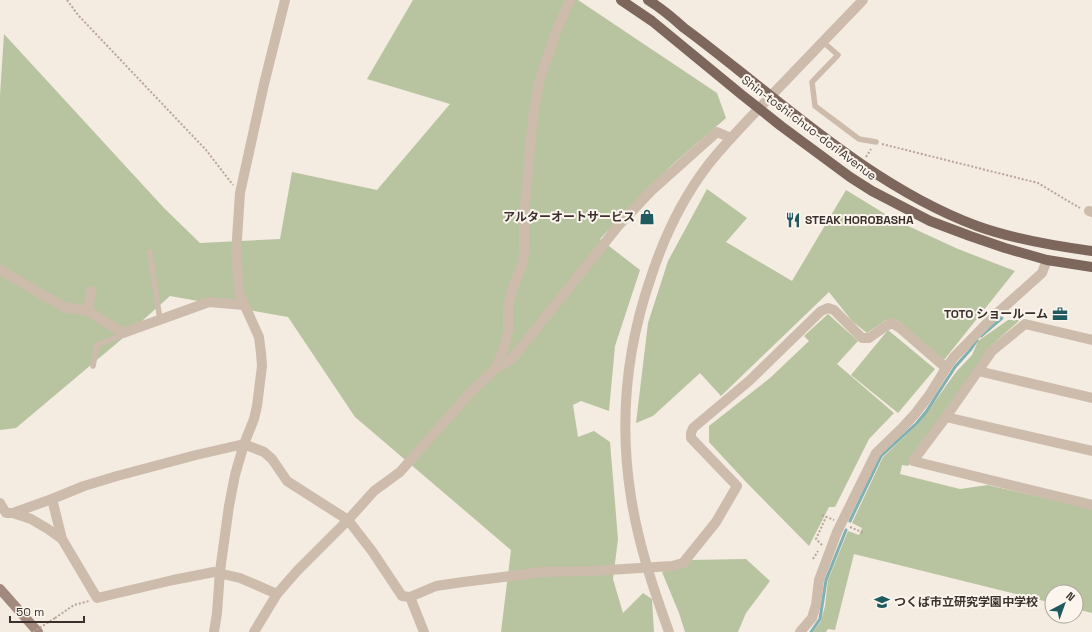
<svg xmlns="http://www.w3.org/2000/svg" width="1092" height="632" font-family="'Space Grotesk','Noto Sans JP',sans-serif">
	<rect width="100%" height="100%" fill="#f4ebe1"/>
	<g fill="#b8c4a0">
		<path d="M413 0H578L717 93 726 118 672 165 600 239 640 270 615 346 609 411 581 401 573 405 578 437 594 431 610 442 618 539 613 579 623 613 643 593 652 599 654 632H501L511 550 355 417 288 317 170 296 123 338 16 428 0 430V95L4 34 164 208 200 243 280 239 292 172 377 190 450 104 367 79Z"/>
		<path d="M707 189 747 218 726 242 792 281 846 190 895 220 958 249 1015 271 944 360 897 320H886L867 333 852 321 829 292 721 396 700 373 653 416 636 423 648 323 668 261Z"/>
		<path d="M828 314 858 341 837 364 894 413 869 439 835 507H829L809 546 747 483 709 442V426L770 378 809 341 804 336Z"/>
		<path d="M1008 320H1020L993 344 908 466 902 465 900 474 960 489 988 485 1092 509V613L1076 609V592H1052V603L854 554 835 630 828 629 826 632H813L821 621 825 606 828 580 848 531 859 535 862 528 852 523 883 457 920 422 956 372 972 355 978 341Z"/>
		<path d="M888 330 935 369 898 413 851 375Z"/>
		<path d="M746 559 770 581 746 613 738 632H685L679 613 662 572 686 565 691 560Z"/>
	</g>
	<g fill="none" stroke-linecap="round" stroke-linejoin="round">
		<g stroke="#7fb0b2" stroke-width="3">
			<path d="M981 336 1002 318"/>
			<path d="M850 521 881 456 917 423 926 412 955 367 971 349 977 340"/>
			<path d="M811 632 820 619 826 580 846 530"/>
		</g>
		<g stroke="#b9a596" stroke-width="2" stroke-dasharray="2 2" stroke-linecap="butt">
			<path d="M67 0 78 15 206 150 233 185"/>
			<path d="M882 144 1038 183 1073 204 1080 208"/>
			<path d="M866 157 871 149"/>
			<path d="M822 515 834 520"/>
			<path d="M850 527 864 533"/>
			<path d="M822 545 816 539 826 517"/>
			<path d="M813 559 818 551"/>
			<path d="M55 618 74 605 89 601"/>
		</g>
		<g stroke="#cdbbac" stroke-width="5.5">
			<path d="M823 42 838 55 812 82 815 106 859 139 876 142"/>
			<path d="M150 252 160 320"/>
			<path d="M93 366 97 345 117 337 123 333"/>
		</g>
		<g stroke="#cdbbac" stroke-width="10">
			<path d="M1089 211 1092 212"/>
			<path d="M0 270 64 307 88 311 123 333 209 302 244 305"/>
			<path d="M88 311 91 291"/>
			<path d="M1092 340 1025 324 992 351 946 417 913 461 1092 505"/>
			<path d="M496 368 505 345 508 331V306L513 288 523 262 524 251V215L530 147 534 109 540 78 556 32 570 0"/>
			<path d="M978 371 1092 398"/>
			<path d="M946 417 1092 451"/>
			<path d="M52 499 62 539 97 598 173 580 214 572 240 578 277 594"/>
			<path d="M0 503 6 513H13L52 499 84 486 117 476 196 455 244 444 264 452 272 459 287 481 348 520 372 551 402 596 410 597 424 632"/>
			<path d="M13 513 31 519 48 529 62 539"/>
			<path d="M410 597 436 586 463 582 543 572 592 571 672 566 683 563 716 522 734 491 737 486 691 438V433L693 428 749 381 821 311 828 308 834 310 862 338H869L886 326 892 323 900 328 946 368"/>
			<path d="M214 632 217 613 220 571 229 506 235 475 244 444 254 419 257 406 262 366 261 353 259 337 239 293 236 254 240 193 264 84 285 0"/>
			<path d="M254 632 277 594 297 571 348 520 374 491 400 472 469 394 496 368 511 360 619 225 651 191 717 132 731 138"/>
			<path d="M800 632 812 618 816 605 819 580 837 532 876 453 903 427 915 414 930 394 946 368 954 357 993 317 1042 273 1047 260"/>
		</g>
		<path stroke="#cdbbac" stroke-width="10" d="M669 632C653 588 638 543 631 497 619 422 626 349 651 277 664 237 682 199 708 165 726 142 748 120 768 99 800 66 831 33 863 0"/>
		<path stroke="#a18a7d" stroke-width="10" d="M0 589 38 632"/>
		<g stroke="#7d675c" stroke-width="10">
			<path d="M621 0 652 21 742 95 781 126 850 177 872 191 930 221 970 236 1005 248 1047 260 1092 267"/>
			<path d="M648 0C661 8 673 18 684 28 702 41 719 55 737 69 810 127 888 193 977 226 1013 239 1054 246 1092 251"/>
		</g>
		<path stroke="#b9a596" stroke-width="2" stroke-dasharray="2 2" stroke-linecap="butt" d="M33 632 55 618"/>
	</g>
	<defs>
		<g id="shop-bare" transform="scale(1.2)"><path d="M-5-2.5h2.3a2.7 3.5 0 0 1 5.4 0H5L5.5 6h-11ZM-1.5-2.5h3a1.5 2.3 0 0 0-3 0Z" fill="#1f5a5e" stroke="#fbf5ee" stroke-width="2.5" paint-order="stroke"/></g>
		<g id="restaurant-bare" transform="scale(1.2)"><path d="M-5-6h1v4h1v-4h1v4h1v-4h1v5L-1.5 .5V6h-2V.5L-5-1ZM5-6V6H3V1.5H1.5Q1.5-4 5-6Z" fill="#1f5a5e" stroke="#fbf5ee" stroke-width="2.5" paint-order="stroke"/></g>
		<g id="office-bare" transform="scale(1.2)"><path d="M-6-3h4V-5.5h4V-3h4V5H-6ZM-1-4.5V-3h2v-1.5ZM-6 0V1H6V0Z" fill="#1f5a5e" stroke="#fbf5ee" stroke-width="2.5" paint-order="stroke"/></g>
		<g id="school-bare" transform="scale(1.2)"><path d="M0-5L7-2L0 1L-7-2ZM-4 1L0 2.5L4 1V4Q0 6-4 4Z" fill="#1f5a5e" stroke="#fbf5ee" stroke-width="2.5" paint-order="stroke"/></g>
	</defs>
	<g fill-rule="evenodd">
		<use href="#shop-bare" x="647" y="217"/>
		<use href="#restaurant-bare" x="793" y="220"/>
		<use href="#office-bare" x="1060" y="314"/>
		<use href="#school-bare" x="882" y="602"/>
	</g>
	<g text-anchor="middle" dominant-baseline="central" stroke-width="4" stroke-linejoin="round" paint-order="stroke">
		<g font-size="12" fill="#3b302b" stroke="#fbf5ee">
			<text transform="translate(809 128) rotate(37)">Shin-toshi chuo-dori Avenue</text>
		</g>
		<g font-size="12" font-weight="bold" fill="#3b302b" stroke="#fbf5ee" text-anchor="end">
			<text x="635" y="217">アルターオートサービス</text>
			<text x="805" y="220" text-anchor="start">STEAK HOROBASHA</text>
			<text x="1048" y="314">TOTO ショールーム</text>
			<text x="894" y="602" text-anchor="start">つくば市立研究学園中学校</text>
		</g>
	</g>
	<g transform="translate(1064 604) rotate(41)"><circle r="19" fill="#fbf5ee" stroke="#aea6a0"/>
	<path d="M0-3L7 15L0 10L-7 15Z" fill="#1f5a5e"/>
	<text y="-6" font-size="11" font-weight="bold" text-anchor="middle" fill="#3b302b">N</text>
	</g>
	<path d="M10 616v6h74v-6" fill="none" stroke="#3b302b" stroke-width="2"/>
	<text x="16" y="616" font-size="12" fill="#3b302b" stroke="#fbf5ee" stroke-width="3" paint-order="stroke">50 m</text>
</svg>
